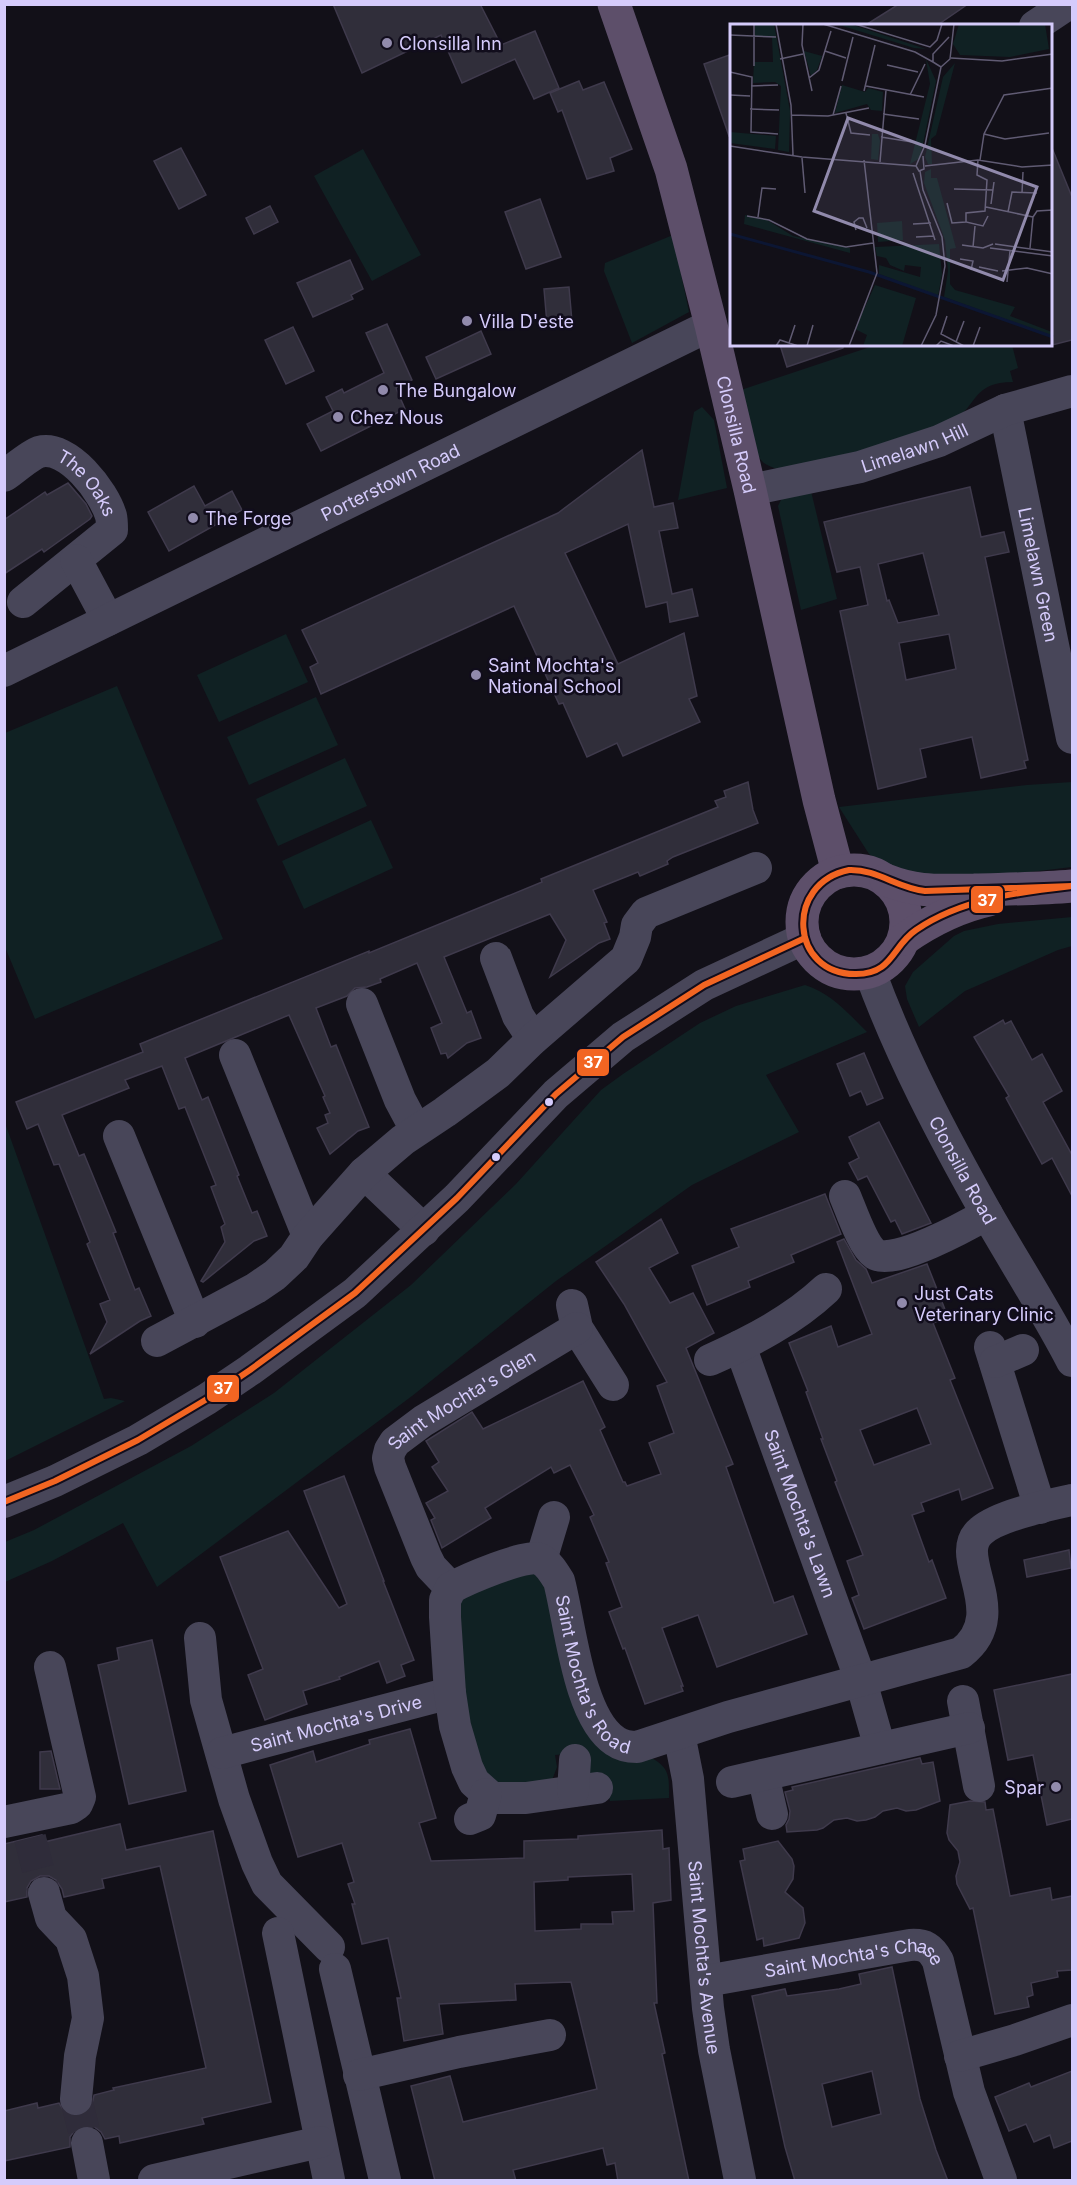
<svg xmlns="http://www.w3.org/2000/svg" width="1077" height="2185" font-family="Inter,sans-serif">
	<rect width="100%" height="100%" fill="#121018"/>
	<g fill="#102123">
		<path d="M363 149 421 255 372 281 314 176Z"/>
		<path d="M673 235 689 312 632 343 604 271 605 263Z"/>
		<path d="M876 345H1012L1018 368 1010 371 1013 382C973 382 978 404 953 422L856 453 778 469C772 467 765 465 761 460 751 448 745 407 741 390Z"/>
		<path d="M702 407 714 420 727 488 678 500 694 412Z"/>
		<path d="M810 487 837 599 801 610 778 506 782 498Z"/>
		<path d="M286 634 308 682 219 722 197 675Z"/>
		<path d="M117 686 223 939 35 1019 5 947V733Z"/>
		<path d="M316 697 338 745 249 785 227 737Z"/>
		<path d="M345 758 367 806 278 846 256 799Z"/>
		<path d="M1072 782V867L938 883 888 868 869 854 839 807 1027 785Z"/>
		<path d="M371 820 393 868 304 909 282 861Z"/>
		<path d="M1072 917V946L1058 950 965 991 919 1027 907 999 905 986 913 972 954 936 964 931 998 924Z"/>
		<path d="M805 985C832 994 848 1013 867 1032L766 1075 799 1132 692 1185 556 1281 412 1396 157 1587 123 1523 52 1561 5 1582V1542L34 1530 191 1446 274 1393 411 1285 516 1184 601 1090 623 1074 700 1023 736 1006Z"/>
		<path d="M5 1123 104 1399 111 1398 125 1401 5 1461Z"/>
		<path d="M521 1572 536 1574 546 1585 568 1684 648 1756C670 1767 669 1775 669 1798L610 1801 605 1783 593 1782 578 1753 555 1755 557 1767 552 1780 544 1784H496L481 1774 468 1733 458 1598Z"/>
	</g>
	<g fill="#302e3a" stroke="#3f3a4c" stroke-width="1.5" fill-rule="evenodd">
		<path d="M333 4H480L501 45 535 31 559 88 534 99 515 59 462 83 441 35 362 73Z"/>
		<path d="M899 4H968L936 26H864Z"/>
		<path d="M732 54V135L729 136 704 64Z"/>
		<path d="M579 81 583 90 604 82 632 149 610 158 614 171 587 179 562 110 558 112 550 93Z"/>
		<path d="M181 148 206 195 179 209 154 161Z"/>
		<path d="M1052 148 1072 197V340L1052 345Z"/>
		<path d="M540 199 561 257 526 269 505 212Z"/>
		<path d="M270 206 278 222 254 234 246 218Z"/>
		<path d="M350 260 363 289 351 295 353 299 313 317 297 283Z"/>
		<path d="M569 287 572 322 547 324 544 289Z"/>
		<path d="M387 324 412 380 396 388 405 409 321 451 307 424 333 411 326 397 342 389 344 393 384 373 366 333Z"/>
		<path d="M293 327 314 371 286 384 265 340Z"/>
		<path d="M481 331 491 354 436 379 426 357Z"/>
		<path d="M780 345H843V348L787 367Z"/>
		<path d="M642 450 654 507 673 503 678 528 659 531 672 594 692 589 698 616 670 622 667 602 646 607 628 524 565 553 618 664 684 633 697 696 689 699 700 722 623 756 617 743 587 757 563 703 559 704 514 606 321 694 310 667 318 663 302 630 558 513Z"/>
		<path d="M68 483 86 504 92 516 90 519 44 552 42 549 4 574V520L45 492 47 495Z"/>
		<path d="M194 486 205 506 232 491 242 510 169 551 148 512Z"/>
		<path d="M970 487 981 537 1004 532 1009 552 985 557 1028 760 1024 761 1026 768 981 778 972 737 920 749 926 777 878 789 840 611 868 605 860 567 837 572 824 522ZM923 553 939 615 898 623 889 600 887 601 878 564ZM949 634 956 669 906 680 899 643Z"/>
		<path d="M748 782 753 810 758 823 673 857 667 861 668 864 640 876 638 872 593 890 607 922 604 923 610 939 599 943 550 977 566 940 550 914 444 957 467 1013 471 1011 481 1038 467 1043 448 1058 446 1053 441 1054 431 1028 442 1023 417 963 380 979 381 982 367 987 355 988 347 996 316 1008 331 1047 336 1045 369 1127 358 1131 330 1154 317 1128 328 1123 325 1115 330 1113 323 1097 325 1096 289 1015 185 1058 202 1100 208 1097 239 1175 237 1176 252 1213 257 1211 267 1236 254 1241 203 1282 201 1281 225 1242 221 1227 225 1224 211 1187 216 1185 185 1107 179 1109 162 1066 125 1080 129 1088 62 1115 79 1156 84 1154 116 1232 113 1233 135 1290 139 1288 151 1316 140 1321 90 1354 107 1322 100 1304 110 1300 87 1244 90 1242 59 1164 54 1165 38 1124 27 1129 16 1102 143 1052 140 1044 369 951V953L542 882 541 879 718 807 715 801 726 797 724 791Z"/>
		<path d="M1003 1020 1005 1024 1011 1021 1032 1060 1042 1054 1062 1091 1043 1102 1072 1155V1196L1052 1158 1042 1164 1006 1098 1009 1096 974 1037Z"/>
		<path d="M864 1053 883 1098 867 1105 861 1091 850 1096 837 1064Z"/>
		<path d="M879 1122 931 1223 902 1234 895 1220 891 1222 867 1176 858 1180 849 1163 859 1158 849 1137Z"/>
		<path d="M825 1194 841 1234 791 1255 794 1262 748 1281 750 1287 707 1305 692 1266 739 1247 731 1229Z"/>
		<path d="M661 1219 678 1253 649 1268 670 1303 693 1293 714 1333 686 1348 733 1464 726 1467 774 1603 793 1596 807 1634 717 1667 698 1615 662 1628 683 1686H681L683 1691 645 1704 625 1648 623 1649 609 1612 622 1607 606 1563 609 1562 590 1517 594 1515 570 1465 554 1473 551 1467 485 1508 491 1518 442 1548 431 1520 435 1518 426 1503 448 1491 432 1467 439 1462 426 1441 472 1412 483 1429 583 1381 605 1427 600 1430 623 1482H625L627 1486 661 1474 649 1443 674 1433 657 1386 667 1382 624 1304 596 1262Z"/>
		<path d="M844 1239 856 1260 866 1269 872 1283 927 1264 948 1317 933 1323 955 1378 950 1380 993 1488 962 1500 959 1489 921 1503 924 1511 912 1515 929 1562 932 1560 946 1598 864 1629 852 1598 859 1595 847 1561 863 1555 835 1482 837 1481 821 1439H823L806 1392 808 1391 789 1343 831 1326 838 1347 872 1334 837 1242ZM917 1408 931 1444 874 1465 860 1430Z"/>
		<path d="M344 1476 384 1581H383L414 1660 401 1665 405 1676 387 1683 379 1661 339 1677 340 1679 303 1691 307 1704 265 1720 248 1675 263 1669 220 1557 288 1531 339 1608 347 1604 304 1491Z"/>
		<path d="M1069 1550 1071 1568 1027 1577 1024 1560Z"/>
		<path d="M152 1640 186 1791 129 1804 98 1665 119 1660 117 1648Z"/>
		<path d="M1072 1674V1819L1047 1825 1033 1755 1008 1760 994 1690Z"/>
		<path d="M410 1729 436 1818 419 1823 431 1861 524 1858V1841L578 1839V1836L662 1830 663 1849 669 1848 671 1900 653 1903 657 2003H654L665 2053 662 2054 689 2181H618L615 2163 607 2165 603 2148 513 2170 516 2181H435L411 2086 450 2076 463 2122 597 2089 571 1982 515 1984 516 2000 439 2004 443 2034 404 2041 397 1998H401L388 1938 362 1944 352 1904H355L348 1884 354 1882 342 1843 298 1857 270 1765 313 1751 316 1762 370 1744 369 1740ZM632 1874 634 1911 612 1912 613 1924H581V1929L535 1931 534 1882 568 1880V1877Z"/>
		<path d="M51 1751 60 1789H40V1752Z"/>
		<path d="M920 1758 922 1764 933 1762 940 1801 916 1810 906 1811 897 1808 883 1811 875 1817 866 1820 857 1821 847 1818 834 1820 823 1828 817 1830 787 1832 786 1825 789 1819 790 1811 785 1792 793 1790 792 1787Z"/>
		<path d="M970 1801 985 1802 986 1810 993 1809 1010 1896 1050 1888 1052 1900 1072 1896V1970L1057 1971 1058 1977 1031 1983 1033 1995 1027 1997 1029 2007 995 2014 973 1908 970 1909 957 1884 956 1876 960 1862 958 1851 949 1840 947 1833 950 1805Z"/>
		<path d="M120 1824 126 1850 213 1831 271 2102 202 2118 204 2124 120 2143 119 2136 105 2139 101 2132 93 2126H83L75 2130 70 2137V2147L4 2161V2111L37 2103 38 2108 59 2103 66 2114 75 2117 83 2116 91 2109 94 2095 114 2090 113 2088 206 2068 160 1866 102 1879 104 1888 64 1897 62 1889 56 1880 49 1876H40L31 1881 27 1888V1897L4 1902V1844L42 1835 44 1842Z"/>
		<path d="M778 1841 792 1859 794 1866 793 1879 785 1892 803 1908 805 1923 799 1938 764 1946 763 1938 757 1940 740 1861 745 1860 743 1849Z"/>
		<path d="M892 1967 920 2099 936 2150 948 2181H795L785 2147 752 1996 785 1989 787 1996 839 1989 861 1984 859 1974ZM872 2071 881 2114 832 2127 822 2084Z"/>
		<path d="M1072 2071V2141L1054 2148 1050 2135 1034 2142 1026 2124 1009 2131 995 2097 1029 2083 1031 2087Z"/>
	</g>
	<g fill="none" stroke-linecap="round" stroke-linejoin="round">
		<g stroke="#2f2c3a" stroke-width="32" stroke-dasharray="32 16" stroke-linecap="butt">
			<path d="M30 1838 44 1893"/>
			<path d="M76 2099 87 2143"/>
		</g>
		<g stroke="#484659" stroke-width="32">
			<path d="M1035 26 1068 4"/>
			<path id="s1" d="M1005 410 1072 738"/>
			<path id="s2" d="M4 476C13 470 30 455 39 452 68 444 104 492 111 516 112 520 112 525 112 530L23 602"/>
			<path id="s3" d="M750 490 860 467 939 441 1005 410 1072 391"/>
			<path d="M76 560 108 620"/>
			<path id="s4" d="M4 671 711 325"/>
			<path d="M496 958 518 1016 533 1039"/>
			<path id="s5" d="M870 972C901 1057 943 1136 987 1214 1015 1263 1046 1311 1072 1361"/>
			<path d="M362 1004 400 1100 416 1130"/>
			<path d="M235 1055 308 1236"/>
			<path d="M119 1136 195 1322"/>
			<path d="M364 1173 424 1230"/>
			<path d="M845 1196C851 1210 863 1246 875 1254 894 1266 968 1225 987 1214"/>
			<path d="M572 1305 577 1328 613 1385"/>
			<path d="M157 1341 256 1288 275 1275 294 1257 308 1236 364 1173 403 1140 445 1112 498 1073 533 1039 626 959 635 937 637 925 646 913 756 868"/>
			<path id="s6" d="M740 1346 861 1681 880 1748"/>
			<path d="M990 1347 1040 1508"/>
			<path d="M710 1360C752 1341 793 1320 826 1289"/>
			<path d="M995 1362 1023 1350"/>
			<path d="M4 1502 55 1481 138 1440 207 1399 250 1370 355 1293 457 1198 556 1094 623 1037 704 985 805 938"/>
			<path d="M541 1560 554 1517"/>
			<path id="s7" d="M451 1588 431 1567 426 1557 390 1467 388 1458 390 1450 395 1442 423 1421 577 1328"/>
			<path d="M200 1638 206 1700 234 1799 257 1863 267 1884 329 1947"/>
			<path d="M963 1701 979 1786"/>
			<path id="s8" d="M679 1734 688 1779 708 2008 714 2050 740 2180"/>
			<path id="s9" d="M222 1753 450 1693"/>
			<path d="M763 1775 772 1814"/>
			<path d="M732 1782 969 1728"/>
			<path id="s10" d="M597 1788 526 1798H492L474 1782 467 1767 455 1726 450 1693 445 1617V1600L451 1588C465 1580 527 1553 540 1559 548 1563 554 1573 559 1581 570 1622 578 1717 615 1741 622 1746 629 1747 637 1747L728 1717 961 1653C1013 1613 950 1556 981 1531 999 1515 1049 1505 1072 1500"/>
			<path d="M573 1791 575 1760"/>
			<path d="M470 1819 480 1815 486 1794"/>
			<path d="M4 1822 71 1808 77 1804 80 1797 50 1667"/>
			<path d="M44 1893 51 1918 71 1939 83 1976 88 2018 80 2056 76 2099"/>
			<path d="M278 1933 329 2180"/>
			<path d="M335 1969 385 2180"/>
			<path id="s11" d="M706 1981 910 1945C925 1944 931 1948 938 1961L969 2092 1001 2180"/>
			<path d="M960 2056 1015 2040 1072 2020"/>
			<path d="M359 2075 459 2052 550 2035"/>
			<path d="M87 2143 94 2180"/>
			<path d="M154 2180 320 2142"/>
		</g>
		<g stroke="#5d4f6a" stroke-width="33">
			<path id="s12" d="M614 4 671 169 711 325 750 490 819 800 838 872"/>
			<circle cx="854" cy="922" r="52"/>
			<path d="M886 880C919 893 939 890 974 890 1007 889 1039 889 1072 886"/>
			<path d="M904 939C930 921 957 907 989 900"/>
		</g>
		<g stroke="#110d1c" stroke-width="10">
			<g id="bus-1">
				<path d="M849 870C877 869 897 888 925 891L1072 886C1019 892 961 899 916 930 892 946 893 974 856 974 790 975 784 883 849 870Z"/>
				<path d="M4 1502 55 1481 138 1440 207 1399 250 1370 355 1293 457 1198 556 1094 623 1037 704 985 805 938"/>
			</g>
		</g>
		<use href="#bus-1" stroke="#f26522" stroke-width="6"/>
	</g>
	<g fill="#918aac" stroke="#110d1c" stroke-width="2">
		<circle cx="387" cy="43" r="6"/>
		<circle cx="467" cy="321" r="6"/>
		<circle cx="383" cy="390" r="6"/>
		<circle cx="338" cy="417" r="6"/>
		<circle cx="193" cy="518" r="6"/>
		<circle cx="476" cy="675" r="6"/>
		<circle cx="902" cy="1303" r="6"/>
		<circle cx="1056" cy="1787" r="6"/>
	</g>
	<g fill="#d5cbfb" stroke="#110d1c" stroke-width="2">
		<circle cx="549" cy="1102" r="5"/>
		<circle cx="496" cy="1157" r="5"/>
	</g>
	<g text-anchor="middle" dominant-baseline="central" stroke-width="5" stroke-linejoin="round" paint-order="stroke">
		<g font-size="18" fill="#d5cbfb" stroke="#110d1c" text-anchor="start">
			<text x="399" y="43">Clonsilla Inn</text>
			<text x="479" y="321">Villa D'este</text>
			<text x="395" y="390">The Bungalow</text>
			<text x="350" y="417">Chez Nous</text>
			<text x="205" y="518">The Forge</text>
			<text x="488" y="665">Saint Mochta's<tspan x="488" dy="21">National School</tspan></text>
			<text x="914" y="1293">Just Cats<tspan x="914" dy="21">Veterinary Clinic</tspan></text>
			<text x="1044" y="1787" text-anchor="end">Spar</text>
		</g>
		<g font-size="18" fill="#d5cbfb" stroke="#110d1c">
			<text stroke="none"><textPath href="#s12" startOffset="448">Clonsilla Road</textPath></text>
			<text stroke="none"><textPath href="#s3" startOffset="170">Limelawn Hill</textPath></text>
			<text stroke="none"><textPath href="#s4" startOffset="430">Porterstown Road</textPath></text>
			<text stroke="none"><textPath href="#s2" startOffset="104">The Oaks</textPath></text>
			<text stroke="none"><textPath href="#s1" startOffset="168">Limelawn Green</textPath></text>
			<text stroke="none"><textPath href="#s5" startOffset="219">Clonsilla Road</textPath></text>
			<text stroke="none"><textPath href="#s7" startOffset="243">Saint Mochta's Glen</textPath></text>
			<text stroke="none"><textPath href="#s6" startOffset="178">Saint Mochta's Lawn</textPath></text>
			<text stroke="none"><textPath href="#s10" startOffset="555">Saint Mochta's Road</textPath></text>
			<text stroke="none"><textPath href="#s9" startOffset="118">Saint Mochta's Drive</textPath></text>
			<text stroke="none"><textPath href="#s8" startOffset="225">Saint Mochta's Avenue</textPath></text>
			<text stroke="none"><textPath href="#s11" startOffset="152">Saint Mochta's Chase</textPath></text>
		</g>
	</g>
	<g transform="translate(730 24)">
		<rect width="322" height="322" fill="#121018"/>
		<path d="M25 0H44L60 87 59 128 48 126 51 62 45 58 23 59 24 38H43L42 13H25ZM106 0H120L196 25 184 24ZM229 0H315L319 25 280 33 230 31 223 20ZM74 27 92 32 87 46 81 52ZM196 35 206 57 190 134 180 140 200 60ZM225 39 206 111 201 115 202 140H198L195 133 213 53ZM112 61 135 68 138 64 153 68 152 87 141 86 137 80 105 89ZM0 108 46 112 45 125 0 119ZM142 110H148L150 117 148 136 141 135ZM201 145V154H207L226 224 220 225V260L225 266 285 283 280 292 322 308V312L214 273 218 247 215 216 194 159 195 148ZM15 191 37 196 63 212 120 224V229L14 200ZM172 197 173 216 148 218 147 199ZM209 220 212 250 208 272 149 250V241L190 253 191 243 175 241 174 247 160 241 156 234 147 232 145 223ZM145 261 186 274 172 322H133L137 311 125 305Z" fill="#102123"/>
		<path fill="none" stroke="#0c1633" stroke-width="3" d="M0 210 139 248 323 313"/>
		<path fill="none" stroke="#605b73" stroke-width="1.5" d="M46 0 61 81 63 131M73 0 72 21 82 67M93 0 185 28 203 38M125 0 200 23 207 16 212 0M0 11 46 13M95 27 116 34M221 34 272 37 323 30M50 35 73 30M157 41 188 48M24 42V0M211 43 220 35 224 0M211 43 203 38V30L219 13M0 48 22 53 21 108 48 110M79 54 89 46 101 7M112 57 123 13M21 62 48 61M136 62 194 73M134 67 145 21M0 71 20 72M180 71 195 40M20 85 49 86M116 89 121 109 140 111M153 90 189 95M62 91 98 92 139 84M103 91 111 62M254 110 275 115 319 109M151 113 182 118M0 122 72 133 186 142M72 134 75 169M248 136 247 151 257 156 255 187 236 189V198L253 202 258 192M250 136 254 110 274 71 323 64M150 138 156 66M186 142 195 121 211 43M186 142 189 147 194 145 193 132M195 142 248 136 292 143 323 141M190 147 193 166 212 213 215 242 206 291 191 322M183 149 205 216M224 165 263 166M292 169 293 148M217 179 222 199 236 198M261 180 264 158M256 183 303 193M278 188 282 168 307 169M17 192 39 196 77 215 116 223 143 219M28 193 32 164 46 165M303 193 307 187 323 186M183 200 201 199M126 206 124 198 129 194H133L137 204M186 213 204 212M265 220 323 228M232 221 253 224 263 220M243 223 245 202M260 224 323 232M300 224 303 193M230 235 243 237 241 246M249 243 268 247M272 247 297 244 323 250M277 258 280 227M217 292 211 310 234 322M226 318 234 297M59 319 65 301M46 322 50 316 68 322M77 322 83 301M119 322 147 249 134 136M206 322 211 317 224 322M243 322 250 303"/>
		<path fill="#918aac" fill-opacity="0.15" stroke="#918aac" stroke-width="3" d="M118 94 307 163 273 256 84 187Z"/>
		<rect width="322" height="322" fill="none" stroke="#d5cbfb" stroke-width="3"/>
	</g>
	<g stroke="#110d1c" stroke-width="2">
		<rect x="970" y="885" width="34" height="29" rx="6" fill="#f26522"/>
		<rect x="576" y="1048" width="34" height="29" rx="6" fill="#f26522"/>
		<rect x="206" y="1374" width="34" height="29" rx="6" fill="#f26522"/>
	</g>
	<g font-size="16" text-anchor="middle" font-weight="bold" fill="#fff">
		<text x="987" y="906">37</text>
		<text x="593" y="1068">37</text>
		<text x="223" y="1394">37</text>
	</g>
	<rect width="1077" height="2185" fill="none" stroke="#d5cbfb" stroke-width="12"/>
</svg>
